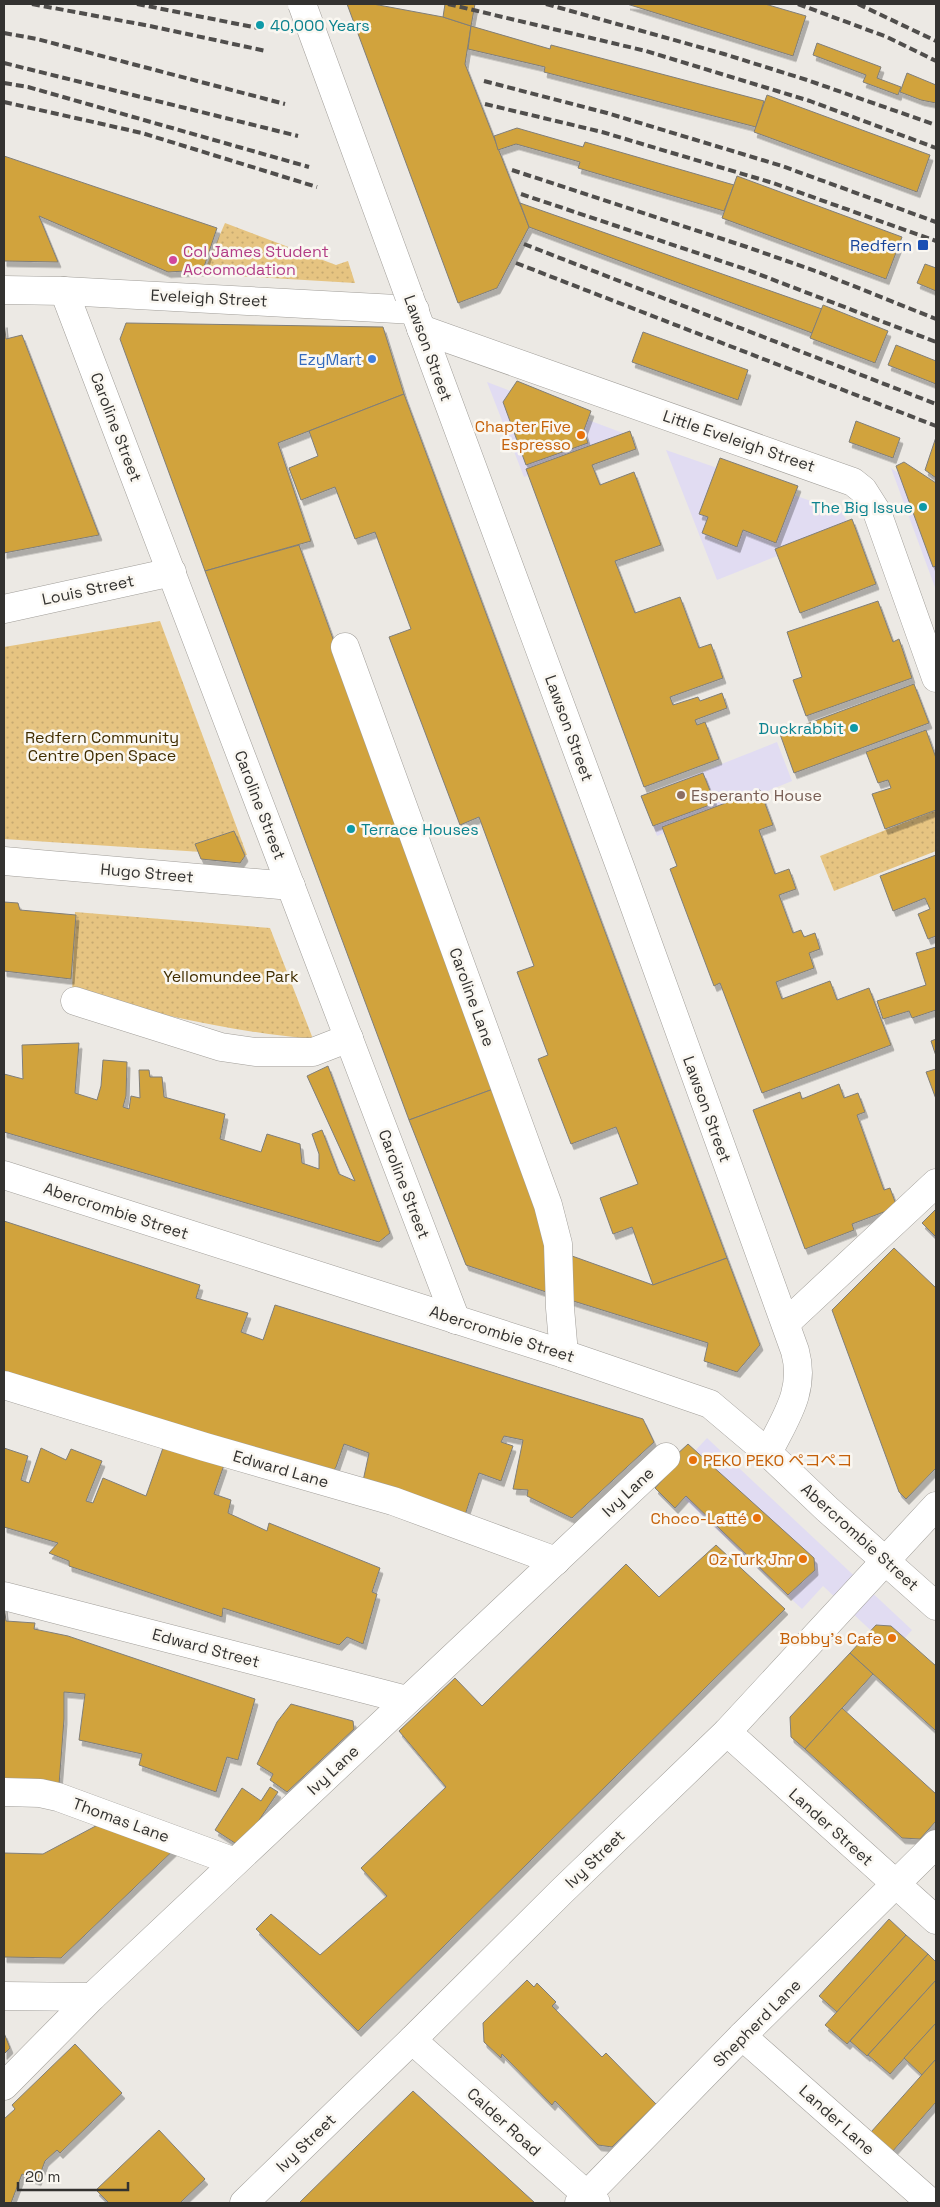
<svg xmlns="http://www.w3.org/2000/svg" width="940" height="2207" font-family="'Space Grotesk','Noto Sans JP',sans-serif">
	<defs>
		<pattern id="park-dots" width="8" height="8" patternUnits="userSpaceOnUse" patternTransform="scale(1.25)"><rect width="8" height="8" fill="#e6c481"/><path d="M2 2h.1M6 6h.1" fill="none" stroke="#c6a970" stroke-width="1.8" stroke-linecap="round"/></pattern>
		<filter id="shadow"><feDropShadow dx="3" dy="5.5" stdDeviation="0" flood-color="#0004"/></filter>
	</defs>
	<rect width="100%" height="100%" fill="#ece9e4"/>
	<g fill="#e1dcf2">
		<path d="M487 382 631 436 524 477Z"/>
		<path d="M666 450 842 512 850 527 717 580Z"/>
		<path d="M891 468 936 500V590Z"/>
		<path d="M777 742 792 781 657 836 641 796Z"/>
		<path d="M707 1438 912 1630 893 1651 823 1586 802 1609 666 1482Z"/>
	</g>
	<g fill="url(#park-dots)">
		<path d="M225 223 336 265 348 261 355 283 203 274Z"/>
		<path d="M160 621 247 855 4 839V647Z"/>
		<path d="M936 810V851L834 891 820 856Z"/>
		<path d="M75 912 270 928 313 1039C231 1032 152 1012 72 994Z"/>
	</g>
	<g fill="#d1a33d" stroke="#807e79" filter="url(#shadow)">
		<path d="M347 4H373L443 17 471 26 465 64 529 227 497 288 458 303Z"/>
		<path d="M445 4H475L471 26 443 17Z"/>
		<path d="M627 4H765L806 16 793 56Z"/>
		<path d="M471 26 550 49 551 45 764 101 756 127 544 72 545 67 468 49Z"/>
		<path d="M817 43 881 67 877 78 901 87 898 95 863 82 866 75 813 55Z"/>
		<path d="M907 73 936 85V103L921 100 900 92Z"/>
		<path d="M767 95 930 155 917 192 754 132Z"/>
		<path d="M517 128 583 147 585 142 734 185 724 211 578 168 580 162 516 144 498 150 494 136Z"/>
		<path d="M4 156 217 228 203 270 168 272 39 216 58 262 4 261Z"/>
		<path d="M737 176 902 237 886 279 722 218Z"/>
		<path d="M520 203 822 309 812 333 529 227Z"/>
		<path d="M925 264 936 268V291L917 283Z"/>
		<path d="M823 305 888 331 875 363 810 338Z"/>
		<path d="M4 322 6 339 22 335 99 535 4 553Z"/>
		<path d="M126 323 383 327 404 394 278 443 311 541 205 571 120 339Z"/>
		<path d="M643 332 748 370 738 400 632 362Z"/>
		<path d="M896 345 936 361V384L888 365Z"/>
		<path d="M517 381 591 411 584 430 588 443 526 465 503 402Z"/>
		<path d="M404 394 727 1258 653 1285 632 1227 613 1234 600 1198 638 1184 616 1127 571 1144 538 1059 548 1055 517 972 534 966 479 817 460 825 389 637 411 629 375 532 355 539 335 487 301 500 289 468 318 456 309 431Z"/>
		<path d="M856 421 900 438 893 458 849 442Z"/>
		<path d="M630 431 636 449 592 465 600 485 634 472 661 545 615 561 635 613 680 597 699 648 711 644 723 678 670 697 673 705 698 697 700 701 722 693 727 708 695 720 697 725 705 722 719 759 644 787 526 469Z"/>
		<path d="M936 437V478L925 470Z"/>
		<path d="M720 458 798 486 776 543 743 530 737 547 702 533 708 517 699 514Z"/>
		<path d="M904 462 936 483V566L933 567 896 466Z"/>
		<path d="M852 519 876 584 800 613 775 549Z"/>
		<path d="M299 545 496 1088 409 1120 205 571Z"/>
		<path d="M878 601 893 642 899 639 912 678 806 716 793 680 802 677 787 632Z"/>
		<path d="M914 684 929 723 794 773 780 734Z"/>
		<path d="M926 730 936 758V810L885 829 872 794 891 788 888 780 878 783 866 752Z"/>
		<path d="M703 773 715 803 653 826 641 796Z"/>
		<path d="M760 790 773 825 759 830 775 874 789 869 796 889 779 895 793 933 801 930 804 937 815 933 820 949 809 953 814 968 776 982 782 999 830 981 837 1000 869 988 891 1045 762 1093 720 983 714 986 670 869 677 866 662 827Z"/>
		<path d="M234 831 245 856 240 863 201 859 195 844Z"/>
		<path d="M936 855V936L928 939 918 914 930 909 925 898 893 911 880 876Z"/>
		<path d="M4 902 18 903 20 910 76 915 71 979 4 971Z"/>
		<path d="M936 947V1010L912 1018 909 1011 883 1019 877 1001 926 985 916 953Z"/>
		<path d="M936 1039V1056L931 1041Z"/>
		<path d="M79 1043 75 1093 97 1100 101 1086 103 1060 127 1062 126 1096 123 1107 129 1109 131 1096 140 1098 139 1070H149L150 1077H162L164 1097 225 1114 220 1139 261 1152 267 1134 300 1144 302 1163 319 1169V1154L312 1134 322 1130 339 1174 355 1181 307 1076 328 1066 390 1233 379 1242 4 1132V1074L23 1079 22 1045Z"/>
		<path d="M936 1069V1099L926 1072Z"/>
		<path d="M839 1084 844 1098 858 1093 865 1112 857 1115 884 1190 890 1188 897 1207 852 1224 854 1230 805 1249 753 1110 800 1092 802 1099Z"/>
		<path d="M496 1088 545 1217 552 1294 466 1265 409 1120Z"/>
		<path d="M936 1209V1237L922 1223Z"/>
		<path d="M4 1221 200 1285 196 1298 248 1313 241 1332 263 1340 275 1305 643 1419 654 1442 572 1518 527 1496 528 1490 513 1489 523 1440 504 1436 501 1442 513 1446 501 1481 479 1473 464 1518 363 1481 369 1453 344 1444 336 1467 332 1473 4 1376Z"/>
		<path d="M894 1248 936 1288V1468L906 1499 899 1492 832 1310Z"/>
		<path d="M572 1256 653 1285 727 1258 760 1345 737 1372 704 1361 708 1343 570 1300 568 1271Z"/>
		<path d="M688 1444 814 1558 815 1570 788 1595 686 1496 675 1508 655 1488 666 1476 661 1469Z"/>
		<path d="M164 1445 224 1465 214 1494 231 1500 228 1513 267 1531 269 1523 380 1568 372 1592 377 1594 363 1644 347 1637 339 1645 223 1608 222 1617 69 1566V1561L49 1553 58 1543 4 1527V1446V1448L28 1456 21 1480 29 1483 41 1448 66 1460 71 1449 102 1461 86 1501 93 1503 103 1478 146 1496Z"/>
		<path d="M716 1545 785 1609 358 2031 256 1929 271 1914 320 1955 387 1896 361 1868 446 1787 399 1731 455 1678 482 1706 626 1564 659 1597Z"/>
		<path d="M4 1606 6 1621 35 1623 34 1629 68 1636 255 1699 238 1760 227 1757 216 1792 139 1765 142 1754 79 1740 85 1694 64 1692V1719L59 1785 4 1784Z"/>
		<path d="M876 1625 891 1626 936 1666V1731L850 1653Z"/>
		<path d="M850 1653 873 1674 805 1749 791 1737 790 1717Z"/>
		<path d="M291 1704 353 1721 354 1729 287 1792 270 1780 273 1774 257 1764 277 1722Z"/>
		<path d="M842 1708 936 1794V1821L920 1839 902 1838 805 1749Z"/>
		<path d="M270 1787 278 1792 241 1847 215 1830 242 1788 261 1801Z"/>
		<path d="M107 1820 181 1843 61 1958 4 1957V1853L43 1854Z"/>
		<path d="M889 1919 906 1935 837 2012 819 1996Z"/>
		<path d="M906 1935 928 1954 847 2044 825 2025Z"/>
		<path d="M928 1954 936 1962V1980L867 2056 850 2041Z"/>
		<path d="M527 1980 534 1987 537 1983 556 2002 552 2006 602 2057 606 2053 656 2104 612 2147 598 2145 555 2101 552 2105 502 2054 501 2058 484 2042 483 2023Z"/>
		<path d="M936 1980V2023L890 2074 868 2055Z"/>
		<path d="M936 2023V2059L922 2075 904 2058Z"/>
		<path d="M4 2033 10 2048 4 2054Z"/>
		<path d="M75 2044 122 2093 60 2153 57 2150 45 2161 38 2180 22 2174 11 2203H4V2119L15 2109 12 2105Z"/>
		<path d="M936 2059V2102L892 2152 871 2132Z"/>
		<path d="M413 2091 535 2203H299Z"/>
		<path d="M159 2130 205 2179 180 2203H109L96 2190Z"/>
	</g>
	<g fill="none" stroke-linecap="round" stroke-linejoin="round">
		<g stroke="#a19e99" stroke-width="29">
			<g id="minor">
				<path d="M4 290 64 291 415 310"/>
				<path d="M64 291 456 1320"/>
				<path d="M409 296 621 869 795 1351C806 1391 785 1418 768 1453"/>
				<path d="M421 329 853 482 863 490 877 512 936 678"/>
				<path d="M4 609 172 572"/>
				<path d="M345 647 548 1205 558 1244 560 1308 564 1354"/>
				<path d="M4 861 291 886"/>
				<path d="M75 1001 221 1047 255 1052H313L349 1038"/>
				<path d="M4 1175 564 1354 710 1404 768 1453 827 1509 936 1606"/>
				<path d="M786 1323 936 1183"/>
				<path d="M4 1385 205 1447 393 1501 556 1561"/>
				<path d="M4 1596 407 1700"/>
				<path d="M727 1732 936 1920"/>
				<path d="M4 1792 40 1793 58 1797 235 1862"/>
				<path d="M4 1996 92 1997"/>
				<path d="M742 2036 931 2203"/>
				<path d="M412 2040 596 2203"/>
				<path d="M4 2086 92 1997 666 1457"/>
				<path d="M244 2203 412 2040 562 1891 727 1732 936 1506"/>
				<path d="M579 2203 742 2036 936 1844"/>
			</g>
		</g>
		<use href="#minor" stroke="#fff" stroke-width="28"/>
		<g stroke="#504e4c" stroke-width="4" stroke-dasharray="8 4" stroke-linecap="butt">
			<path d="M32 4 150 26 266 51"/>
			<path d="M137 4 258 28"/>
			<path d="M448 4 646 51 810 101 936 148"/>
			<path d="M546 4 724 54 807 80 936 125"/>
			<path d="M798 4 887 37 936 61"/>
			<path d="M858 4 936 41"/>
			<path d="M4 33 37 39 285 104"/>
			<path d="M4 63 298 136"/>
			<path d="M484 81 607 113 782 166 936 222"/>
			<path d="M4 83 28 87 309 167"/>
			<path d="M4 102 142 133 317 187"/>
			<path d="M485 104 602 132 773 183 936 241"/>
			<path d="M512 170 747 247 821 273 936 319"/>
			<path d="M521 194 745 269 936 342"/>
			<path d="M524 244 936 404"/>
			<path d="M516 263 936 426"/>
		</g>
		<g stroke="#a19e99" stroke-width="29" stroke-linecap="butt">
			<path id="minor-bridge" d="M302 4 409 296"/>
		</g>
		<use href="#minor-bridge" stroke="#fff" stroke-width="28"/>
	</g>
	<g fill="#0f9aa8" stroke="#faf7f1" stroke-width="2">
		<circle cx="260" cy="25" r="5"/>
		<circle cx="923" cy="507" r="5"/>
		<circle cx="854" cy="728" r="5"/>
		<circle cx="351" cy="829" r="5"/>
	</g>
	<rect fill="#1a4fb4" stroke="#faf7f1" stroke-width="2" x="917" y="239" width="12" height="12" rx="2.5"/>
	<circle fill="#d1479c" stroke="#faf7f1" stroke-width="2" cx="173" cy="260" r="5"/>
	<circle fill="#3f7fe0" stroke="#faf7f1" stroke-width="2" cx="372" cy="359" r="5"/>
	<g fill="#e8710a" stroke="#faf7f1" stroke-width="2">
		<circle cx="581" cy="435" r="5"/>
		<circle cx="693" cy="1460" r="5"/>
		<circle cx="757" cy="1518" r="5"/>
		<circle cx="803" cy="1559" r="5"/>
		<circle cx="892" cy="1638" r="5"/>
	</g>
	<circle fill="#8d6e63" stroke="#faf7f1" stroke-width="2" cx="681" cy="795" r="5"/>
	<g text-anchor="middle" dominant-baseline="central" stroke-width="5" stroke-linejoin="round" paint-order="stroke">
		<g font-size="16" fill="#0d838f" stroke="#faf7f1" text-anchor="start">
			<text x="270" y="25">40,000 Years</text>
			<text x="913" y="507" text-anchor="end">The Big Issue</text>
			<text x="844" y="728" text-anchor="end">Duckrabbit</text>
			<text x="361" y="829">Terrace Houses</text>
		</g>
		<g font-size="16" fill="#164399" stroke="#faf7f1" text-anchor="end">
			<text x="912" y="245">Redfern</text>
		</g>
		<g font-size="16" fill="#b23c85" stroke="#faf7f1" text-anchor="start">
			<text x="183" y="251">Col James Student<tspan x="183" dy="18">Accomodation</tspan></text>
		</g>
		<g font-size="16" fill="#333230" stroke="#faf7f1">
			<text transform="translate(209 298) rotate(3)">Eveleigh Street</text>
			<text transform="translate(428 348) rotate(70)">Lawson Street</text>
			<text transform="translate(116 427) rotate(69)">Caroline Street</text>
			<text transform="translate(739 441) rotate(19)">Little Eveleigh Street</text>
			<text transform="translate(88 590) rotate(-12)">Louis Street</text>
			<text transform="translate(569 728) rotate(70)">Lawson Street</text>
			<text transform="translate(260 805) rotate(69)">Caroline Street</text>
			<text transform="translate(147 873) rotate(5)">Hugo Street</text>
			<text transform="translate(472 997) rotate(70)">Caroline Lane</text>
			<text transform="translate(707 1109) rotate(70)">Lawson Street</text>
			<text transform="translate(404 1184) rotate(69)">Caroline Street</text>
			<text transform="translate(116 1211) rotate(18)">Abercrombie Street</text>
			<text transform="translate(502 1334) rotate(18)">Abercrombie Street</text>
			<text transform="translate(281 1469) rotate(16)">Edward Lane</text>
			<text transform="translate(628 1492) rotate(-43)">Ivy Lane</text>
			<text transform="translate(860 1537) rotate(42)">Abercrombie Street</text>
			<text transform="translate(206 1648) rotate(15)">Edward Street</text>
			<text transform="translate(333 1770) rotate(-43)">Ivy Lane</text>
			<text transform="translate(121 1820) rotate(20)">Thomas Lane</text>
			<text transform="translate(831 1827) rotate(42)">Lander Street</text>
			<text transform="translate(595 1859) rotate(-44)">Ivy Street</text>
			<text transform="translate(757 2023) rotate(-45)">Shepherd Lane</text>
			<text transform="translate(837 2120) rotate(42)">Lander Lane</text>
			<text transform="translate(504 2122) rotate(42)">Calder Road</text>
			<text transform="translate(306 2143) rotate(-44)">Ivy Street</text>
		</g>
		<g font-size="16" fill="#366cbe" stroke="#faf7f1" text-anchor="end">
			<text x="362" y="359">EzyMart</text>
		</g>
		<g font-size="16" fill="#c56008" stroke="#faf7f1" text-anchor="end">
			<text x="571" y="426">Chapter Five<tspan x="571" dy="18">Espresso</tspan></text>
			<text x="703" y="1460" text-anchor="start">PEKO PEKO ペコペコ</text>
			<text x="747" y="1518">Choco-Latté</text>
			<text x="793" y="1559">Oz Turk Jnr</text>
			<text x="882" y="1638">Bobby's Cafe</text>
		</g>
		<g font-size="16" fill="#402d01" stroke="#faf7f1">
			<text x="102" y="737">Redfern Community<tspan x="102" dy="18">Centre Open Space</tspan></text>
			<text x="231" y="976">Yellomundee Park</text>
		</g>
		<g font-size="16" fill="#785e54" stroke="#faf7f1" text-anchor="start">
			<text x="691" y="795">Esperanto House</text>
		</g>
	</g>
	<rect width="940" height="2207" fill="none" stroke="#333230" stroke-width="10"/>
	<path d="M18 2182v8h110v-8" fill="none" stroke="#333230" stroke-width="2.5"/>
	<text x="25" y="2182" font-size="15" fill="#333230" stroke="#faf7f1" stroke-width="4" paint-order="stroke">20 m</text>
</svg>
